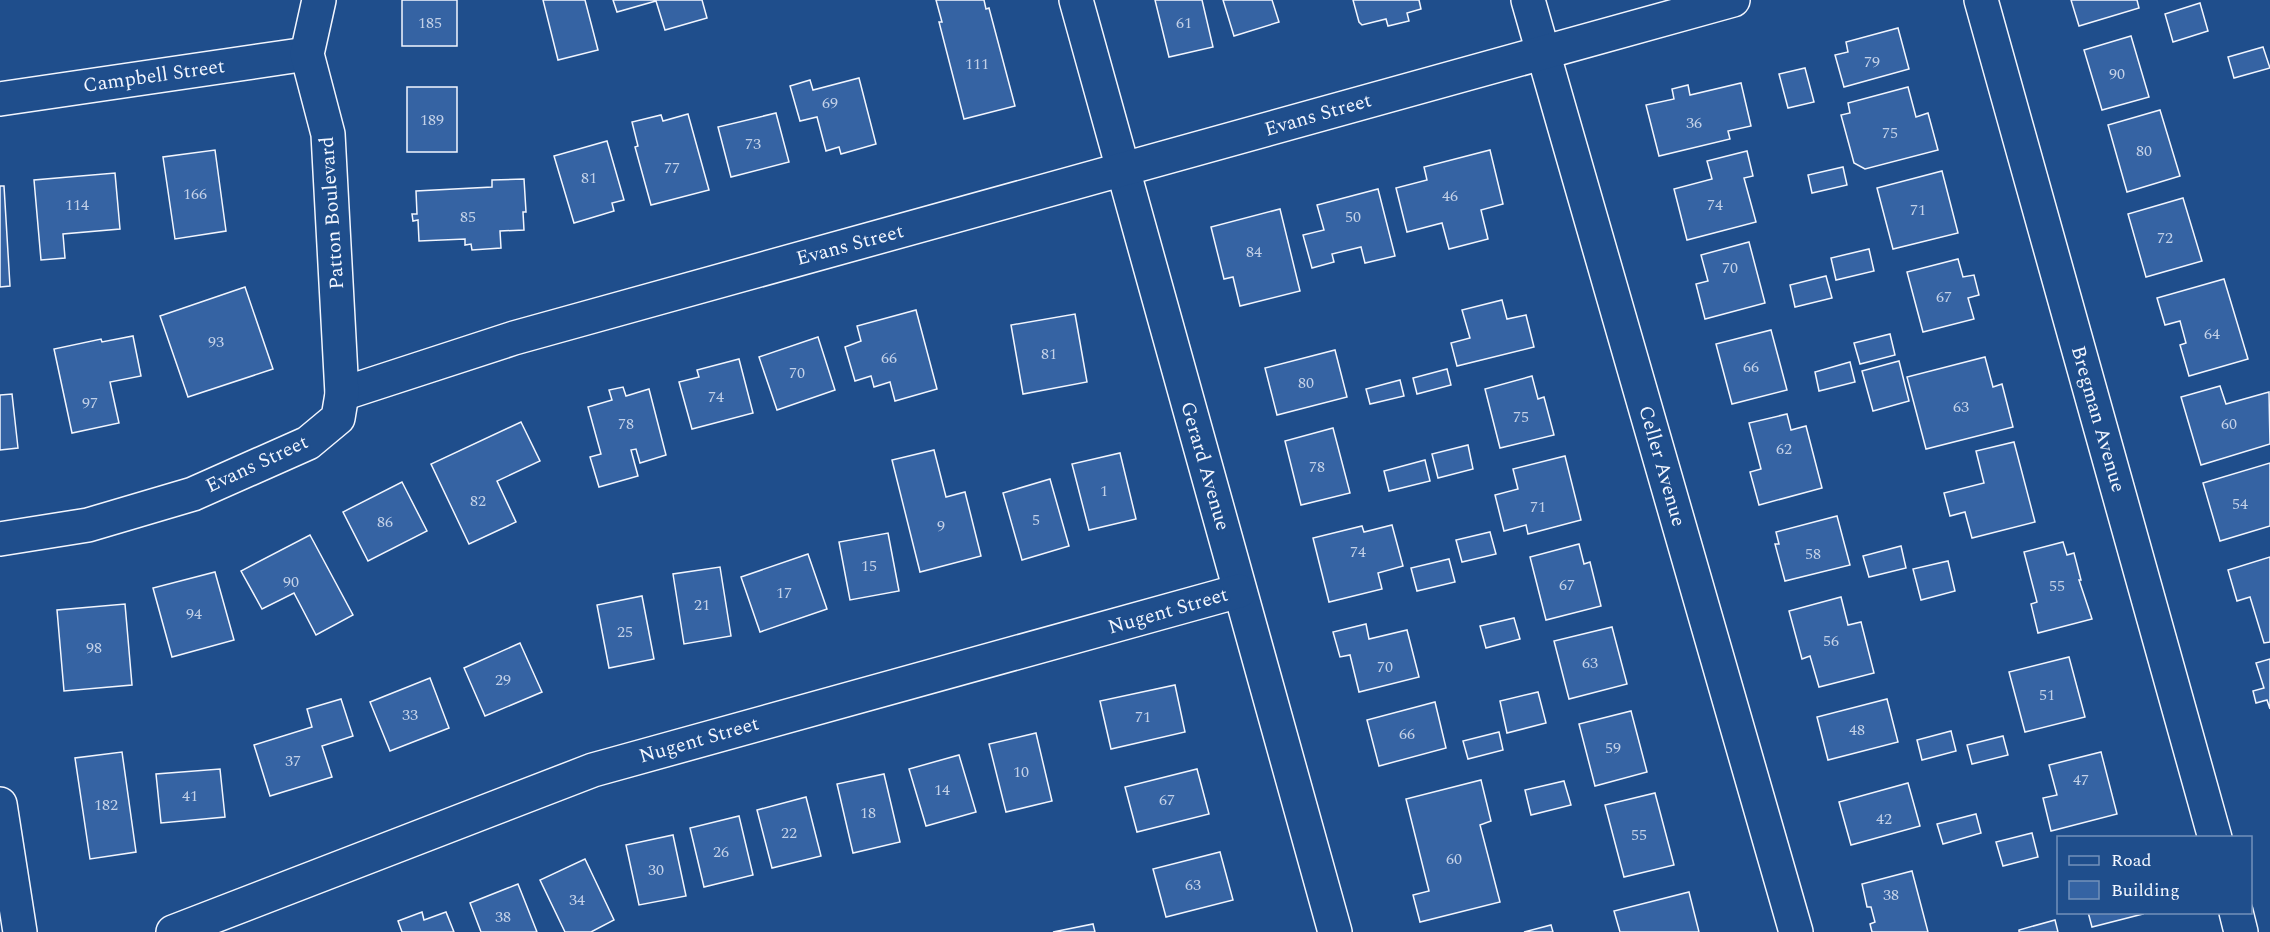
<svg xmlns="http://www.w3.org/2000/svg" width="2270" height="932" font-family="Spectral,serif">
	<rect width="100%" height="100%" fill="#1f4e8c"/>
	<g fill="#3563a3" stroke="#f2f6ff" stroke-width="1.5">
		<rect x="402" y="0" width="55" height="46"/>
		<path d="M543 0H585L598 50 558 60Z"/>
		<path d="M613 0H702L707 18 665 30 656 1 617 12Z"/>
		<path d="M936 0H984L986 9 989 8 1015 106 964 119 939 22H942Z"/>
		<path d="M1155 0H1202L1213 47 1169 57Z"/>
		<path d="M1223 0H1272L1279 22 1234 36Z"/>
		<path d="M1353 0H1419L1421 9 1407 13 1409 21 1388 26 1386 19 1362 25 1359 22Z"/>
		<path d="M2071 0H2137L2139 8 2079 26Z"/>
		<path d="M2200 3 2208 31 2173 42 2165 14Z"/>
		<path d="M1898 28 1909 69 1844 87 1835 55 1848 52 1846 42Z"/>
		<path d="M2131 36 2149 97 2102 110 2084 50Z"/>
		<path d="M2263 47 2270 68 2234 78 2228 57Z"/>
		<path d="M1805 68 1814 102 1788 108 1779 74Z"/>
		<path d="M859 78 876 144 841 154 839 147 826 151 817 117 800 121 790 86 810 80 813 90Z"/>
		<path d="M1741 83 1751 126 1728 131 1730 139 1659 156 1646 105 1674 99 1672 89 1688 85 1690 95Z"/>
		<rect x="407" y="87" width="50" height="65"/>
		<path d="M1908 87 1916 117 1928 113 1938 150 1865 169 1854 163 1841 115 1850 113 1848 103Z"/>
		<path d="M2160 110 2180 176 2127 192 2108 125Z"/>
		<path d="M776 113 789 162 731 177 718 127Z"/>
		<path d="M688 114 709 190 651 205 635 147 638 146 632 122 661 115 663 121Z"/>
		<path d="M607 141 624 200 612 203 614 211 574 223 554 156Z"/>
		<path d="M215 150 226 231 175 239 163 157Z"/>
		<path d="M1490 150 1503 204 1481 210 1488 239 1449 249 1442 223 1407 232 1396 188 1427 180 1424 167Z"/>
		<path d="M1747 151 1753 176 1744 178 1756 222 1687 240 1674 189 1712 179 1707 161Z"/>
		<path d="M1843 167 1847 185 1812 193 1808 175Z"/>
		<path d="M1942 171 1958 233 1893 249 1877 188Z"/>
		<path d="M115 173 120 229 63 234 65 258 41 260 34 180Z"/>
		<path d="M524 179 526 212H523L524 230 500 231 501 248 472 250 471 244 465 245V239L419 241 418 220 413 221 412 214H417L416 191 492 187V180Z"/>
		<path d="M0 186H4L10 286 0 287Z"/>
		<path d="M1378 189 1395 256 1365 263 1361 247 1332 254 1334 262 1312 268 1303 235 1324 230 1317 205Z"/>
		<path d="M2183 198 2202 261 2146 277 2128 214Z"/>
		<path d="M1280 209 1300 291 1240 306 1233 277 1224 279 1211 227Z"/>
		<path d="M1749 242 1765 303 1705 319 1696 284 1708 281 1701 255Z"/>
		<path d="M1869 249 1874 271 1836 280 1831 258Z"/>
		<path d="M1958 259 1963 277 1974 275 1979 295 1968 298 1974 319 1923 332 1907 272Z"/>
		<path d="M1826 276 1832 298 1795 307 1790 285Z"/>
		<path d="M2224 279 2248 359 2189 376 2180 345 2186 343 2180 321 2165 325 2157 298Z"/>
		<path d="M245 287 273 369 188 397 160 316Z"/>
		<path d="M1502 300 1507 319 1526 315 1534 347 1457 366 1451 343 1470 338 1462 310Z"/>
		<path d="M916 310 937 389 895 401 890 382 874 387 871 376 855 381 845 347 861 341 857 326Z"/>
		<path d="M1075 314 1087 382 1023 394 1011 325Z"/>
		<path d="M1771 330 1787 390 1732 404 1716 344Z"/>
		<path d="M1890 334 1895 355 1860 364 1854 343Z"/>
		<path d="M133 336 141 376 110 382 119 423 72 433 54 349 101 339 102 342Z"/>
		<path d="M818 337 835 390 777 410 759 357Z"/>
		<path d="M1335 350 1347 397 1277 415 1265 368Z"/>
		<path d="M1985 357 1993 387 2002 384 2013 427 1926 449 1907 377Z"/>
		<path d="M739 359 753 413 692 429 679 382 699 377 697 370Z"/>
		<path d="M1899 361 1909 401 1873 411 1862 371Z"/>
		<path d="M1850 362 1855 382 1819 391 1815 372Z"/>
		<path d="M1447 369 1451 385 1417 394 1413 378Z"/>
		<path d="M1532 376 1538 399 1544 397 1554 435 1500 448 1485 389Z"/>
		<path d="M1400 380 1404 396 1370 404 1366 389Z"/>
		<path d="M2220 386 2226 404 2269 392 2270 444 2201 465 2181 397Z"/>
		<path d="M623 387 626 396 649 389 666 455 640 463 636 449 631 450 638 476 599 487 590 457 601 454 588 407 612 400 609 390Z"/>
		<path d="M12 394 18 448 0 450V395Z"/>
		<path d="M1787 414 1791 430 1806 426 1822 488 1759 505 1750 472 1761 469 1749 423Z"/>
		<path d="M521 422 540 461 497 481 516 522 469 544 431 464Z"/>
		<path d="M1333 428 1350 493 1301 505 1285 441Z"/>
		<path d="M2014 442 2035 522 1972 538 1965 512 1950 516 1944 493 1984 483 1976 451Z"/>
		<path d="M1468 445 1473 469 1438 478 1432 454Z"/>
		<path d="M934 450 946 497 965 492 981 556 920 572 892 460Z"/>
		<path d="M1120 453 1136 519 1089 530 1072 464Z"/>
		<path d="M1565 456 1581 520 1528 534 1526 525 1504 531 1495 495 1518 489 1513 469Z"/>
		<path d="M1425 460 1430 481 1389 491 1384 471Z"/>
		<path d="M2270 463V526L2220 541 2203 483Z"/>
		<path d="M1050 479 1069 546 1022 560 1003 493Z"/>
		<path d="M402 482 427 531 368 561 343 512Z"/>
		<path d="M1837 516 1850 565 1785 581 1775 544H1779L1776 532Z"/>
		<path d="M1392 525 1403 566 1378 573 1382 589 1329 602 1313 538 1362 526 1364 532Z"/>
		<path d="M1490 532 1496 554 1462 562 1456 540Z"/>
		<path d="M888 533 899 591 850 600 839 542Z"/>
		<path d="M310 535 353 615 316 635 294 593 262 609 241 571Z"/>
		<path d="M2063 542 2067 555 2074 553 2081 580H2079L2092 619 2038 633 2031 604 2037 602 2024 552Z"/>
		<path d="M1579 544 1584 564 1590 562 1601 606 1546 620 1530 557Z"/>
		<path d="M1901 546 1906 568 1869 577 1863 556Z"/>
		<path d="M808 554 827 609 760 632 741 577Z"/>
		<path d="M2270 557V642L2264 643 2250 597 2237 601 2228 570Z"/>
		<path d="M1449 559 1455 582 1417 591 1411 568Z"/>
		<path d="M1948 561 1955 591 1921 600 1913 569Z"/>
		<path d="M720 567 731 636 684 644 673 574Z"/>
		<path d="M215 572 234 640 172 657 153 588Z"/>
		<path d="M642 596 654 659 609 668 597 605Z"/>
		<path d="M1841 597 1848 625 1861 622 1874 673 1819 687 1810 656 1802 659 1789 611Z"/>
		<path d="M125 604 132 685 64 691 57 610Z"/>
		<path d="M1514 618 1520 639 1486 648 1480 626Z"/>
		<path d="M1366 624 1369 639 1407 630 1419 677 1359 692 1350 655 1340 657 1333 632Z"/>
		<path d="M1612 627 1627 684 1569 699 1554 641Z"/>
		<path d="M520 643 542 692 485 716 464 668Z"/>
		<path d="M2069 657 2085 717 2025 732 2009 672Z"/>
		<path d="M2270 659V709L2267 700 2256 703 2253 691 2264 688 2256 663Z"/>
		<path d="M430 678 449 728 390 751 370 702Z"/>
		<path d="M1175 685 1185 732 1111 749 1100 701Z"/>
		<path d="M1538 692 1546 723 1507 733 1500 701Z"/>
		<path d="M341 699 353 736 322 746 332 777 270 796 254 745 312 727 307 709Z"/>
		<path d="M1887 699 1898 742 1828 760 1817 717Z"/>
		<path d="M1435 702 1446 748 1379 766 1367 720Z"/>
		<path d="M1631 711 1647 772 1595 786 1579 724Z"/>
		<path d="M1951 731 1956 751 1922 760 1917 740Z"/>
		<path d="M1499 732 1503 750 1468 759 1463 741Z"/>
		<path d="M1036 733 1052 801 1006 812 989 744Z"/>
		<path d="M2003 736 2008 755 1972 764 1967 745Z"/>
		<path d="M122 752 136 852 90 859 75 758Z"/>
		<path d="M2101 752 2117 814 2051 831 2043 798 2057 795 2049 765Z"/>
		<path d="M959 755 976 812 926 826 909 769Z"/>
		<path d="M220 769 225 817 161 823 156 774Z"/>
		<path d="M1197 769 1209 814 1137 832 1125 787Z"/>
		<path d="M884 774 900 842 853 853 837 784Z"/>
		<path d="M1481 780 1491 821 1480 825 1500 902 1420 922 1413 895 1429 891 1406 799Z"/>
		<path d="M1564 781 1571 805 1531 815 1525 790Z"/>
		<path d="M1908 783 1920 826 1851 845 1839 802Z"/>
		<path d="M1655 793 1674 865 1624 877 1605 805Z"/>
		<path d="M806 797 821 856 772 868 757 810Z"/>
		<path d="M1976 814 1981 833 1943 844 1937 824Z"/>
		<path d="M739 816 753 875 704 887 690 828Z"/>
		<path d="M2032 833 2038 857 2003 866 1996 842Z"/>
		<path d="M673 835 686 896 639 905 626 845Z"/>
		<path d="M1220 852 1233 900 1166 917 1153 869Z"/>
		<path d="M585 859 614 920 591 932H565L540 880Z"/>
		<path d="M1912 871 1928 932H1872L1870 924 1875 922 1871 907H1867L1862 884Z"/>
		<path d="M518 884 537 932H481L470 903Z"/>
		<path d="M1689 892 1699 932H1620L1614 911Z"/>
		<path d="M422 912 424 920 446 912 454 932H402L398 921Z"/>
		<path d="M2088 912H2142L2143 914 2092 927Z"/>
		<path d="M2055 920 2058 932H2019V930Z"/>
		<path d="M1093 924 1095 932H1053Z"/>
		<path d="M1551 925 1553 932H1524Z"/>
	</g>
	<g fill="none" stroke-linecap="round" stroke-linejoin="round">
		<g stroke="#f2f6ff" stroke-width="36">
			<g id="minor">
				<path d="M1076 0 1335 932"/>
				<path d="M1528 0 1796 932"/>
				<path d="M1981 0 2215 838"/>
				<path d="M0 99 307 54"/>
				<path d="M342 394 514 338 1733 0"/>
				<path d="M0 539 88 525 193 494 308 443 338 418 342 394 328 134 307 54 319 0"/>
				<path d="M0 804 20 932"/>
				<path d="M2236 912 2241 932"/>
				<path d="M173 932 593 770 1239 591"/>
			</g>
		</g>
		<use href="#minor" stroke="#1f4e8c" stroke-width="33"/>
	</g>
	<g text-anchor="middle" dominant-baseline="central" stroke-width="4.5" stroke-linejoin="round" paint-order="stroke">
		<g font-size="16" fill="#c3d1e8">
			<text x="430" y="23">185</text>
			<text x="1184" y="23">61</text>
			<text x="1872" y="62">79</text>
			<text x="977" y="64">111</text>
			<text x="2117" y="74">90</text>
			<text x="830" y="103">69</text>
			<text x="432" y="120">189</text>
			<text x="1694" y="123">36</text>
			<text x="1890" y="133">75</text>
			<text x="753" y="144">73</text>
			<text x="2144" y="151">80</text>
			<text x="672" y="168">77</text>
			<text x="589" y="178">81</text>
			<text x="195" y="194">166</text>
			<text x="1450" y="196">46</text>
			<text x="77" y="205">114</text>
			<text x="1715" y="205">74</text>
			<text x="1918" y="210">71</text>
			<text x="468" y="217">85</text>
			<text x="1353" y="217">50</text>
			<text x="2165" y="238">72</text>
			<text x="1254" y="252">84</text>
			<text x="1730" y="268">70</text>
			<text x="1944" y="297">67</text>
			<text x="2212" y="334">64</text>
			<text x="216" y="342">93</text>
			<text x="1049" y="354">81</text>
			<text x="889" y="358">66</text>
			<text x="1751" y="367">66</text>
			<text x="797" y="373">70</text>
			<text x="1306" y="383">80</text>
			<text x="716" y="397">74</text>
			<text x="90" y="403">97</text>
			<text x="1961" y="407">63</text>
			<text x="1521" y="417">75</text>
			<text x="626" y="424">78</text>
			<text x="2229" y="424">60</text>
			<text x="1784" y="449">62</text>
			<text x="1317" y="467">78</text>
			<text x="1104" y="491">1</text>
			<text x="478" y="501">82</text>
			<text x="2240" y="504">54</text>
			<text x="1538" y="507">71</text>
			<text x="1036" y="520">5</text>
			<text x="385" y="522">86</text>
			<text x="941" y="526">9</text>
			<text x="1358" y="552">74</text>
			<text x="1813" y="554">58</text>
			<text x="869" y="566">15</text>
			<text x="291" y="582">90</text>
			<text x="1567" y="585">67</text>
			<text x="2057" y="586">55</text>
			<text x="784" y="593">17</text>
			<text x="702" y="605">21</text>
			<text x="194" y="614">94</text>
			<text x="625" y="632">25</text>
			<text x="1831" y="641">56</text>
			<text x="94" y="648">98</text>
			<text x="1590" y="663">63</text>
			<text x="1385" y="667">70</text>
			<text x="503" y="680">29</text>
			<text x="2047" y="695">51</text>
			<text x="410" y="715">33</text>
			<text x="1143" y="717">71</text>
			<text x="1857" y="730">48</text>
			<text x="1407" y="734">66</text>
			<text x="1613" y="748">59</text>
			<text x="293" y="761">37</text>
			<text x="1021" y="772">10</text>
			<text x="2081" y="780">47</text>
			<text x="942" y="790">14</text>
			<text x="190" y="796">41</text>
			<text x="1167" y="800">67</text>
			<text x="106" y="805">182</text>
			<text x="868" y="813">18</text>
			<text x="1884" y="819">42</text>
			<text x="789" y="833">22</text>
			<text x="1639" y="835">55</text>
			<text x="721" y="852">26</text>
			<text x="1454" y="859">60</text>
			<text x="656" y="870">30</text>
			<text x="1193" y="885">63</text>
			<text x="1891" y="895">38</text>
			<text x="577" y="900">34</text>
			<text x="503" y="917">38</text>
		</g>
		<g font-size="20" fill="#f2f6ff" stroke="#1f4e8c">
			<text transform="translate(154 76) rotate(-8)">Campbell Street</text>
			<text transform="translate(1318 115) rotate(-16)">Evans Street</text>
			<text transform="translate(332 213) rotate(-94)">Patton Boulevard</text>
			<text transform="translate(850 245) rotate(-15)">Evans Street</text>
			<text transform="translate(2098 419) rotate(74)">Bregman Avenue</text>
			<text transform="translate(257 464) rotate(-25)">Evans Street</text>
			<text transform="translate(1205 466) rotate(74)">Gerard Avenue</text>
			<text transform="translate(1662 466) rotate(74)">Celler Avenue</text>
			<text transform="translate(1168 611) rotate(-16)">Nugent Street</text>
			<text transform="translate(699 740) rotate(-16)">Nugent Street</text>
		</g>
	</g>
	<rect x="2057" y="836" width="195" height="78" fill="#1f4e8c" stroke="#7391ba" stroke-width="1.5"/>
	<rect x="2069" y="856" width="30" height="9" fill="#1f4e8c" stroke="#7391ba" stroke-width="1.5"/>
	<text x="2111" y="866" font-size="18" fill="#f2f6ff">Road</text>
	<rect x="2069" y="881" width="30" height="18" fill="#3563a3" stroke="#7391ba" stroke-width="1.5"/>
	<text x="2111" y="896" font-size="18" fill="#f2f6ff">Building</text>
</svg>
